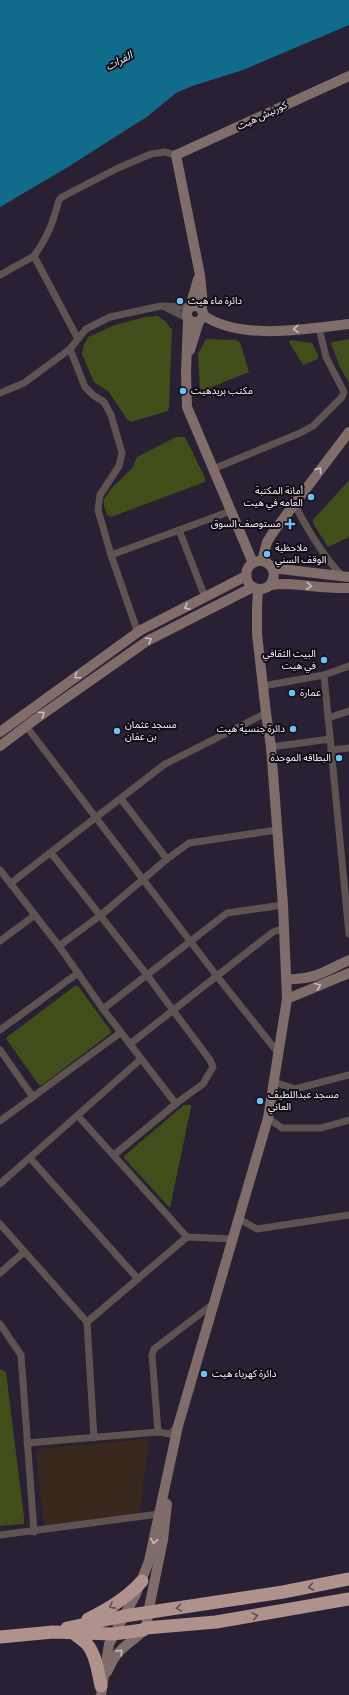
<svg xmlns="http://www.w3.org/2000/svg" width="349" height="1695" font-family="'Source Sans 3','Noto Sans Arabic',sans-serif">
	<rect width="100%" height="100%" fill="#292033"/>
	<path fill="#38281e" d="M145 1439 149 1443 139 1516 44 1526 36 1452 38 1449Z"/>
	<g fill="#414e19">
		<path d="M158 316 166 322 172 330 169 407 168 411 131 422 127 419 108 391 94 382 82 354 84 345 88 337 115 325 145 317Z"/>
		<path d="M206 339 235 340 240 342 249 372 202 391 200 390 198 354Z"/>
		<path d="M349 339V383L340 367 331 344 332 342Z"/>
		<path d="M291 340 312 343 318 355V359L303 365 289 342Z"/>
		<path d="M176 437H185L205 478V482L111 517 107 515 104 506V499L110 490 132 468 137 457Z"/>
		<path d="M349 480V537L328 547 313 523V520Z"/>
		<path d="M75 986H78L111 1031V1033L42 1085H39L7 1040V1037Z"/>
		<path d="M184 1105H191V1107L170 1208 124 1158V1156Z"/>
		<path d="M0 1369 6 1372 24 1517V1524L0 1526Z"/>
	</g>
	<path fill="#116c8c" d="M0 0H349V25L243 70 192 86 176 93 148 116 68 167 0 207Z"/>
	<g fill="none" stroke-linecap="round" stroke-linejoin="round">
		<g stroke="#5f5351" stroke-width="7">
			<path d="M0 275 34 256"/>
			<path d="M165 307 187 318"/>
			<path d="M78 339 34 256C48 237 53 222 59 200L62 197 118 168 151 154 165 152 176 155"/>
			<path d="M70 349 85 387 93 395 104 402 111 415 122 453 119 466 100 495 98 510 111 555 138 633"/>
			<path d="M0 393 24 383 70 349 86 329 110 317 161 306 190 307"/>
			<path d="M213 469 300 433 313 426 342 397 344 392 326 357 319 328"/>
			<path d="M294 503C307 529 323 556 343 577"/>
			<path d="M179 530 205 597"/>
			<path d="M111 555 231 511"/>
			<path d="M324 675 349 934"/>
			<path d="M263 686 324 675 349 666"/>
			<path d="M328 718 349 711"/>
			<path d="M26 726 216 975 279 1054"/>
			<path d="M271 747 330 739"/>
			<path d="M331 750 349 748"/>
			<path d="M121 799 167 859"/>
			<path d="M51 853 147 975 210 1060 213 1067 203 1084 178 1102 114 1155"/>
			<path d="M0 870 59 946 103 1009 176 1104"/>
			<path d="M11 883 165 764 266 713"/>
			<path d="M0 941 35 915"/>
			<path d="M59 946 101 915 167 859 189 843 277 830"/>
			<path d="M103 1009 227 913 283 905"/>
			<path d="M0 1030 78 973"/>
			<path d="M130 1044 273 932 284 928"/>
			<path d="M0 1050 33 1097"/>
			<path d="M274 1082 295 1089 349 1075"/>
			<path d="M78 1116 187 1237"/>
			<path d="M268 1118 282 1128H321L349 1120"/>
			<path d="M0 1121 120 1033"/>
			<path d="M30 1158 138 1279"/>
			<path d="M0 1184 141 1059"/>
			<path d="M239 1219 257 1229 349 1215"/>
			<path d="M0 1224 87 1322 94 1438"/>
			<path d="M0 1273 24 1252"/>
			<path d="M87 1322 187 1237 232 1239"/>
			<path d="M0 1324 21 1355 34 1532"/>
			<path d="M158 1432 152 1355 154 1349 213 1304"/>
			<path d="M27 1443 158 1432 170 1434 178 1426"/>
			<path d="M0 1535 159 1514"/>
		</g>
		<g stroke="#806d6a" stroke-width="10">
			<circle cx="195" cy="314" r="8"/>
			<path d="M190 307 198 279"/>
			<path d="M202 311V295L200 275 176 155 349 76"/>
			<path d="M203 315C240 341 306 329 349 324"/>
			<path d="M188 320 186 372 187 407 253 563"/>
			<path d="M190 350 199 321"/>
			<path d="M262 561 267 542 274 531 349 432"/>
			<path d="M272 568 349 577"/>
			<path d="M270 585C284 565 255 551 247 570 246 574 246 578 248 582 250 587 255 589 261 589 265 589 268 586 272 585 277 584 283 584 287 584 308 585 328 589 349 588"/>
			<path d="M0 732 141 630 246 576"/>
			<path d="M0 746 33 721 147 641 253 587"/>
			<path d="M287 979C313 981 327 970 349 960"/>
			<path d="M287 999 349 973"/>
			<path d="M107 1672C111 1664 114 1656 121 1650 134 1637 148 1634 148 1613L163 1540 167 1504"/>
			<path d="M101 1695 109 1644 136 1594 149 1561 178 1426 268 1118 287 999 283 905 271 747 266 713 257 634V608L258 589"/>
		</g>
		<g stroke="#b0928d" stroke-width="13">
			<path d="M88 1619C109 1609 127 1598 142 1581"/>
			<path d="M67 1628 124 1616 283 1592 349 1579"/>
			<path d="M72 1632C77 1636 83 1640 87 1644 96 1655 98 1672 101 1686"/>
			<path d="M0 1637 53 1632 113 1634 143 1630 146 1628 216 1622 349 1599"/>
		</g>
	</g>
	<defs><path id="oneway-chevron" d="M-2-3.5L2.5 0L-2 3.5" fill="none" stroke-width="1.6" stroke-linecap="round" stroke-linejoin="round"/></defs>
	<g stroke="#c8bdc3">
		<use href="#oneway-chevron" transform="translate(296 329) rotate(176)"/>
		<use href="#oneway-chevron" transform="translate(319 470) rotate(-53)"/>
		<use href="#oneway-chevron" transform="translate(309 586) rotate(6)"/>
		<use href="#oneway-chevron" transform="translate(187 607) rotate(153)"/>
		<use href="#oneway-chevron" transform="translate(149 640) rotate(-30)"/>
		<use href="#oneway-chevron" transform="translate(77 676) rotate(145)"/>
		<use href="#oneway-chevron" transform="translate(42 714) rotate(-35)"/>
		<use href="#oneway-chevron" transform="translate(318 986) rotate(-22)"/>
		<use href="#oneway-chevron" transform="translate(154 1541) rotate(101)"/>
		<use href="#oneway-chevron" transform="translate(120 1652) rotate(-47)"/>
	</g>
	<g stroke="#604f50">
		<use href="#oneway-chevron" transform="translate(311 1587) rotate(169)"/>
		<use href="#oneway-chevron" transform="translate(112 1606) rotate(151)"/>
		<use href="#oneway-chevron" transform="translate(179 1608) rotate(171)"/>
		<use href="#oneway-chevron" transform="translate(255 1616) rotate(-10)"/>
	</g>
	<g fill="#6ec2f3" stroke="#100c14" stroke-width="1.5">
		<circle cx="180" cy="301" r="4"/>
		<circle cx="183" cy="391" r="4"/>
		<circle cx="311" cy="497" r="4"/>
		<path d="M288 518h4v4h4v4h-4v4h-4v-4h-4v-4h4z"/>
		<circle cx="267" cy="554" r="4"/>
		<circle cx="324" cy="660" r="4"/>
		<circle cx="292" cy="693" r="4"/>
		<circle cx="293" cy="729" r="4"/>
		<circle cx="117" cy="731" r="4"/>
		<circle cx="339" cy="758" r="4"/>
		<circle cx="260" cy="1101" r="4"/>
		<circle cx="204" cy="1374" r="4"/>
	</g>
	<g text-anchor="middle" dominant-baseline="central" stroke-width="4" stroke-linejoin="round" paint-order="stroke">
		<g font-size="10" fill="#f8f2ff" stroke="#100c14">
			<text transform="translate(262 116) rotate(-25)">كورنيش هيت</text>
		</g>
		<g font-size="10" fill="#f8f2ff" stroke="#100c14" text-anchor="start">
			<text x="188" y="301">دائرة ماء هيت</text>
			<text x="191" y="391">مكتب بريدهيت</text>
			<text x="303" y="491" text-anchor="end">أمانة المكتبة<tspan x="303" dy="12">العامه في هيت</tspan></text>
			<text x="281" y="524" text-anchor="end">مستوصف السوق</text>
			<text x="275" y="548">ملاحظية<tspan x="275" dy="12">الوقف السني</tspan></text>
			<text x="316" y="654" text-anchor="end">البيت الثقافي<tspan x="316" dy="12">في هيت</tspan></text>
			<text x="300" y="693">عمارة</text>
			<text x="125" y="725">مسجد عثمان<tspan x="125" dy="12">بن عفان</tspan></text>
			<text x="285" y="729" text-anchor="end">دائرة جنسية هيت</text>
			<text x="331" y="758" text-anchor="end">البطاقه الموحدة</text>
			<text x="268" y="1095">مسجد عبداللطيف<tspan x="268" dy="12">العاني</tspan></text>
			<text x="212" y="1374">دائرة كهرباء هيت</text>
		</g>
		<g font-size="11" font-style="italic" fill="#d1e8f3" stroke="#100c14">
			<text transform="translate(119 61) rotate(-27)">الفرات</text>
		</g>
	</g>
</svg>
